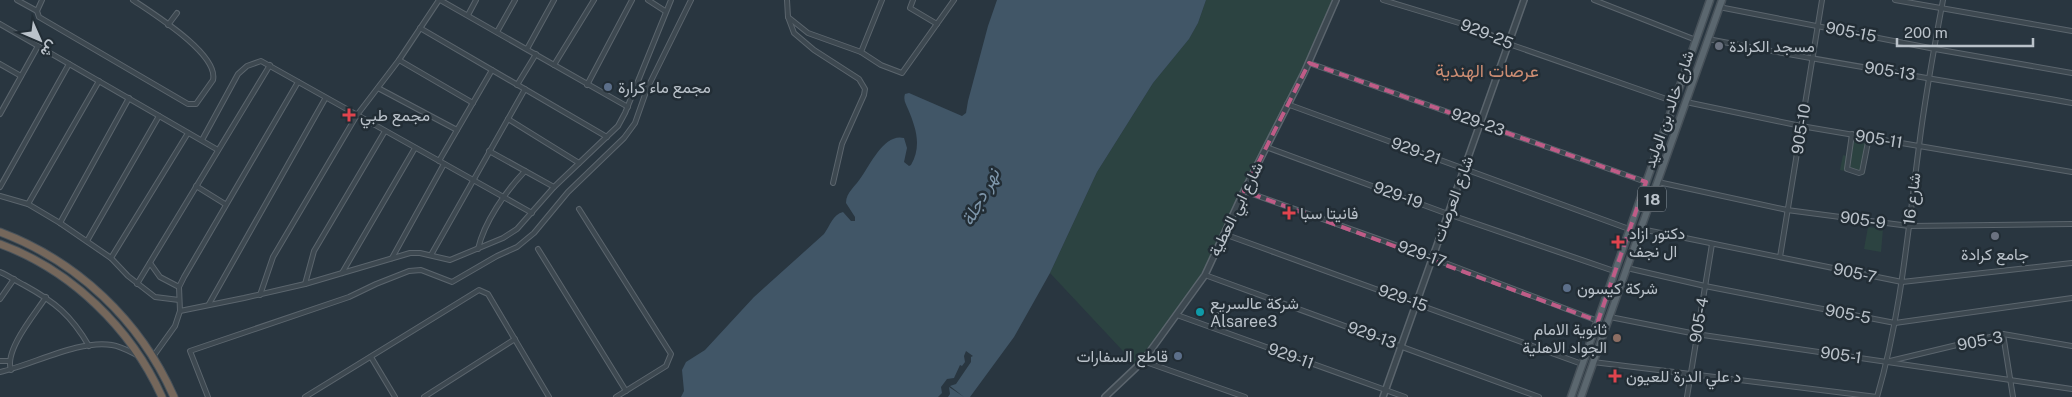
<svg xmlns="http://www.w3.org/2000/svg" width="2072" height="397" font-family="'Public Sans',Vazirmatn,sans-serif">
	<rect width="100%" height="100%" fill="#293640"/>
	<g fill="#2c4341">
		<path d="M1206 0H1336L1304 73 1224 234 1182 308 1137 366 1050 273 1097 172 1153 83 1189 39 1198 23Z"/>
		<path d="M1851 138 1871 142 1864 175 1840 170 1843 155 1847 156Z"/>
		<path d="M1868 227 1883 229 1881 252 1864 249Z"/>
	</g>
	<path fill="#415667" d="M997 0H1206L1198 23 1189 39 1153 83 1097 172 1050 273 1014 337 970 397H681L684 391 682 370 686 362 705 350 754 297 824 234C830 226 833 214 843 212L851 221H855V217L846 203C846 192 856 186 862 176 871 163 885 133 904 138L907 148 904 162 909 166 911 165C922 146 916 128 908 109 906 104 903 100 905 94L909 93 962 116 966 113 968 101 988 26Z"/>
	<path fill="#293640" d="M966 351 973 356 971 357V362L956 384 950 386 964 397 949 387 950 394 948 397H938L942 393 941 387 947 379 954 378 960 365 962 366 965 362 964 356Z"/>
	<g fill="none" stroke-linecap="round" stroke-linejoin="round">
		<g stroke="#5b656d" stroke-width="6">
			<g id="minor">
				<path d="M17 0 37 11"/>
				<path d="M42 0 37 11 39 17 188 104H196L213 80C219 54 152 13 133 0"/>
				<path d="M440 0 628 107"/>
				<path d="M648 0 665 11"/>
				<path d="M787 0 788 17 808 33 861 52"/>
				<path d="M882 0 861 52 881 65 902 73 954 0"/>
				<path d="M913 0 910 8 937 24"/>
				<path d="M1383 0 1479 29 1509 44 1675 102"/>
				<path d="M1594 0 1696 40"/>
				<path d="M1895 0 2072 31"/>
				<path d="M1719 7 1935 49 2072 73"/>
				<path d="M468 15 476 0"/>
				<path d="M788 17 794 33 814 50 859 79 865 89 864 95 842 144 833 183"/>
				<path d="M0 24 218 150"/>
				<path d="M168 25 177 13"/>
				<path d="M420 28 607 137"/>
				<path d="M497 32 515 0"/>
				<path d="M1708 39C1829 63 1951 81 2072 103"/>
				<path d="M527 49 554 0"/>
				<path d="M399 60 473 103"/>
				<path d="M1309 63 1646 182"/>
				<path d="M0 64 21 76"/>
				<path d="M554 65 594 0"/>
				<path d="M517 85 536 54"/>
				<path d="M587 85 632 0"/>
				<path d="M378 88 457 130"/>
				<path d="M1686 102 1801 126 2072 172"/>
				<path d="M1287 104 1629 229"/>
				<path d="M0 114 38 46"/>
				<path d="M508 119 579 163"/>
				<path d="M1852 134 1847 169 1859 173 1862 172 1869 137"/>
				<path d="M202 140 238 74 247 66 261 61 532 213"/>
				<path d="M1266 147 1448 214 1614 271"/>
				<path d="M489 151 554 187"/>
				<path d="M439 161 492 70"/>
				<path d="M1658 182 1787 210 1909 226 2072 224"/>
				<path d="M196 186 225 204"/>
				<path d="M0 187 69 64"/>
				<path d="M1244 191 1432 258 1598 321"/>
				<path d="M0 196 28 204 60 223 111 258"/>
				<path d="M28 204 99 81"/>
				<path d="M579 209 671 354 666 366 616 397"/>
				<path d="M60 223 129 98"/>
				<path d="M1641 229 1902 282 2072 263"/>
				<path d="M1224 234 1582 364"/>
				<path d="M87 241 159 116"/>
				<path d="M478 249C484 222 506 191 525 171"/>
				<path d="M538 249 626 391"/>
				<path d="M431 255 525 89"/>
				<path d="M1780 257 1822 0"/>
				<path d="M392 258 444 164"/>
				<path d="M150 263 160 277 179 287"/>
				<path d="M1627 268 1705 286 1895 323 2072 298"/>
				<path d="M0 272C9 276 16 281 24 285 55 302 71 315 89 346"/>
				<path d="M342 273 415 148"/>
				<path d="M1205 275 1539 397"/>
				<path d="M137 284 270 65"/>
				<path d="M305 284 314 251 385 131"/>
				<path d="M260 295 273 257 357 115 399 60 439 0"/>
				<path d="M0 299 14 279"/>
				<path d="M179 300 155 297 128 276 111 258 188 133"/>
				<path d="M209 304 325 99"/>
				<path d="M180 311 244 298 305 284 410 253H420L450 260 503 238 517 229 554 187 618 126 625 113 671 0"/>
				<path d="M1177 315 1405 397"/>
				<path d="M1610 317 1696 334 2072 389"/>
				<path d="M2003 334 2013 397"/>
				<path d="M371 357 395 397"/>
				<path d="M152 358 175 326 180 311 179 287 184 277 298 82"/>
				<path d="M0 361H9"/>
				<path d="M1143 361 1245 397"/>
				<path d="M1890 361 2003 334 2072 346"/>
				<path d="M1593 362 1877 397"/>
				<path d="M11 370C4 350 35 314 46 297"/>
				<path d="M0 372C32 365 80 339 112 345 120 346 129 351 137 355"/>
				<path d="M208 397 190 351 349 297 376 284 409 271 421 270 452 282 497 256 517 247 534 233 568 192 624 138 635 123 647 89 691 0"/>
				<path d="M305 397 479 290 488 294 549 397"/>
				<path d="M424 397 515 339"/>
				<path d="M1687 397 1712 244"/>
				<path d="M1877 397C1901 315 1908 230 1919 146 1925 97 1934 48 1943 0"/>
			</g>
		</g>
		<g stroke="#5b656d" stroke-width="8">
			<g id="tertiary">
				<path d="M1105 397 1143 361 1205 275 1244 191 1304 73 1336 0"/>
				<path d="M1383 397 1524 0"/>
			</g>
		</g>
		<g stroke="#475159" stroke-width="9">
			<g id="primary">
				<path d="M1571 397 1710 0"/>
				<path d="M1581 397 1722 0"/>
			</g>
		</g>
		<g stroke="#48525a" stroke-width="9">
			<g id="motorway">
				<path d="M0 232C77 261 140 320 174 397"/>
				<path d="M0 244C71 270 131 328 162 397"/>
			</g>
		</g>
		<use href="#minor" stroke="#3d4850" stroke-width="4"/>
		<use href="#tertiary" stroke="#3d4850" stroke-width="5"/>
		<use href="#primary" stroke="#5b676f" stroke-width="6"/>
		<use href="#motorway" stroke="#75675b" stroke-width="7"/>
	</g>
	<path fill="none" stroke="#bf5c87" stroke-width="4" stroke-dasharray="10 6" stroke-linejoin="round" d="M1309 63 1646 182 1598 321 1244 191Z"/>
	<g fill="#6b7280" stroke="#222d35" stroke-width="2">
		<circle cx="1719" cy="46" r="5"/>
		<circle cx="1995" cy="236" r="5"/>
	</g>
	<g fill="#5c6f8a" stroke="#222d35" stroke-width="2">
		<circle cx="608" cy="87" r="5"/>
		<circle cx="1567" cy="288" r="5"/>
		<circle cx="1178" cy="356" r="5"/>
	</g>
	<g fill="#e0444e" stroke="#222d35" stroke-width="2">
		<path d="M346.5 107.5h5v5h5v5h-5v5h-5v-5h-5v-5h5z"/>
		<path d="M1286.5 205.5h5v5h5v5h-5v5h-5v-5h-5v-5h5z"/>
		<path d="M1615.5 234.5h5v5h5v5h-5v5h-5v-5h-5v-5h5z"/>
		<path d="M1612.5 368.5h5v5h5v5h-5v5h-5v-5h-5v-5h5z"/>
	</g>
	<circle fill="#0f9aa8" stroke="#222d35" stroke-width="2" cx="1200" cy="312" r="5"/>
	<circle fill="#8d6e63" stroke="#222d35" stroke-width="2" cx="1617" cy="338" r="5"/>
	<g text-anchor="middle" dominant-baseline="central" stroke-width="5" stroke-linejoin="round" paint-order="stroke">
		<rect fill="#222d35" stroke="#8c959d" stroke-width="1" x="1638" y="186.5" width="28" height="25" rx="4"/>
		<g font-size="15" font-weight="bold" fill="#bac2ca">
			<text x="1652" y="199">18</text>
		</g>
		<g font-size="16" fill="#bac2ca" stroke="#222d35">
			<text transform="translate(1851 32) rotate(11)">905-15</text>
			<text transform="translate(1487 34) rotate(22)">929-25</text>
			<text transform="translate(1890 71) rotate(9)">905-13</text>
			<text transform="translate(1669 109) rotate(-71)">شارع خالد بن الوليد</text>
			<text transform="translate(1478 122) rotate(19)">929-23</text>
			<text transform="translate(1801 129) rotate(-81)">905-10</text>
			<text transform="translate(1879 139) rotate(9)">905-11</text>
			<text transform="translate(1416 151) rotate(20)">929-21</text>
			<text transform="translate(1398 195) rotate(20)">929-19</text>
			<text transform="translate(1453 199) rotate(-70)">شارع العرصات</text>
			<text transform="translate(1912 199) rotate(-83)">شارع 16</text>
			<text transform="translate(1236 209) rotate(-64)">شارع ابي العطية</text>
			<text transform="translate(1863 220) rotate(8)">905-9</text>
			<text transform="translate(1422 254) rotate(20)">929-17</text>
			<text transform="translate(1855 273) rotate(12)">905-7</text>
			<text transform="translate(1403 298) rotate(20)">929-15</text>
			<text transform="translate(1848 314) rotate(11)">905-5</text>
			<text transform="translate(1699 320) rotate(-80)">905-4</text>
			<text transform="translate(1372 335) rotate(20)">929-13</text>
			<text transform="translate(1980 341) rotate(-11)">905-3</text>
			<text transform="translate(1841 355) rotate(8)">905-1</text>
			<text transform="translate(1291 356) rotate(20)">929-11</text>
		</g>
		<g font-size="16" fill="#bac2ca" stroke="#222d35" text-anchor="start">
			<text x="1729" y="46">مسجد الكرادة</text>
			<text x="618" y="87">مجمع ماء كرارة</text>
			<text x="360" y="115">مجمع طبي</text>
			<text x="1300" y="213">فانيتا سبا</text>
			<text x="1629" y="233">دكتور ازاد<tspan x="1629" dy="18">ال نجف</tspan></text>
			<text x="1995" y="254" text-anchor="middle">جامع كرادة</text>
			<text x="1577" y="288">شركة كيسون</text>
			<text x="1210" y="303">شركة عالسريع<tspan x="1210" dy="18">Alsaree3</tspan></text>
			<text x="1607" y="329" text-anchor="end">ثانوية الامام<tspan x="1607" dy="18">الجواد الاهلية</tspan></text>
			<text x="1168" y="356" text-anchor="end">قاطع السفارات</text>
			<text x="1626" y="376">د علي الدرة للعيون</text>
		</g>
		<g font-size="18" fill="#cc8d73" stroke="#222d35">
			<text x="1487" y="70">عرصات الهندية</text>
		</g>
		<g font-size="18" font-style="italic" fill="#7e96aa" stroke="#222d35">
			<text transform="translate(980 197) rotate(-62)">نهر دجلة</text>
		</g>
	</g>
	<g transform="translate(40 40) rotate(135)" stroke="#222d35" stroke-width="4" paint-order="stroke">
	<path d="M0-4L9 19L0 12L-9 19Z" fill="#bac2ca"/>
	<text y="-8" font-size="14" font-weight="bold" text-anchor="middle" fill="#bac2ca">ش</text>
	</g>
	<path d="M1897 38v8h136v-8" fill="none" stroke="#bac2ca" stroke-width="2.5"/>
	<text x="1904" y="38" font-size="15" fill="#bac2ca" stroke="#222d35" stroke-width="4" paint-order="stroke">200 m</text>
</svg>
